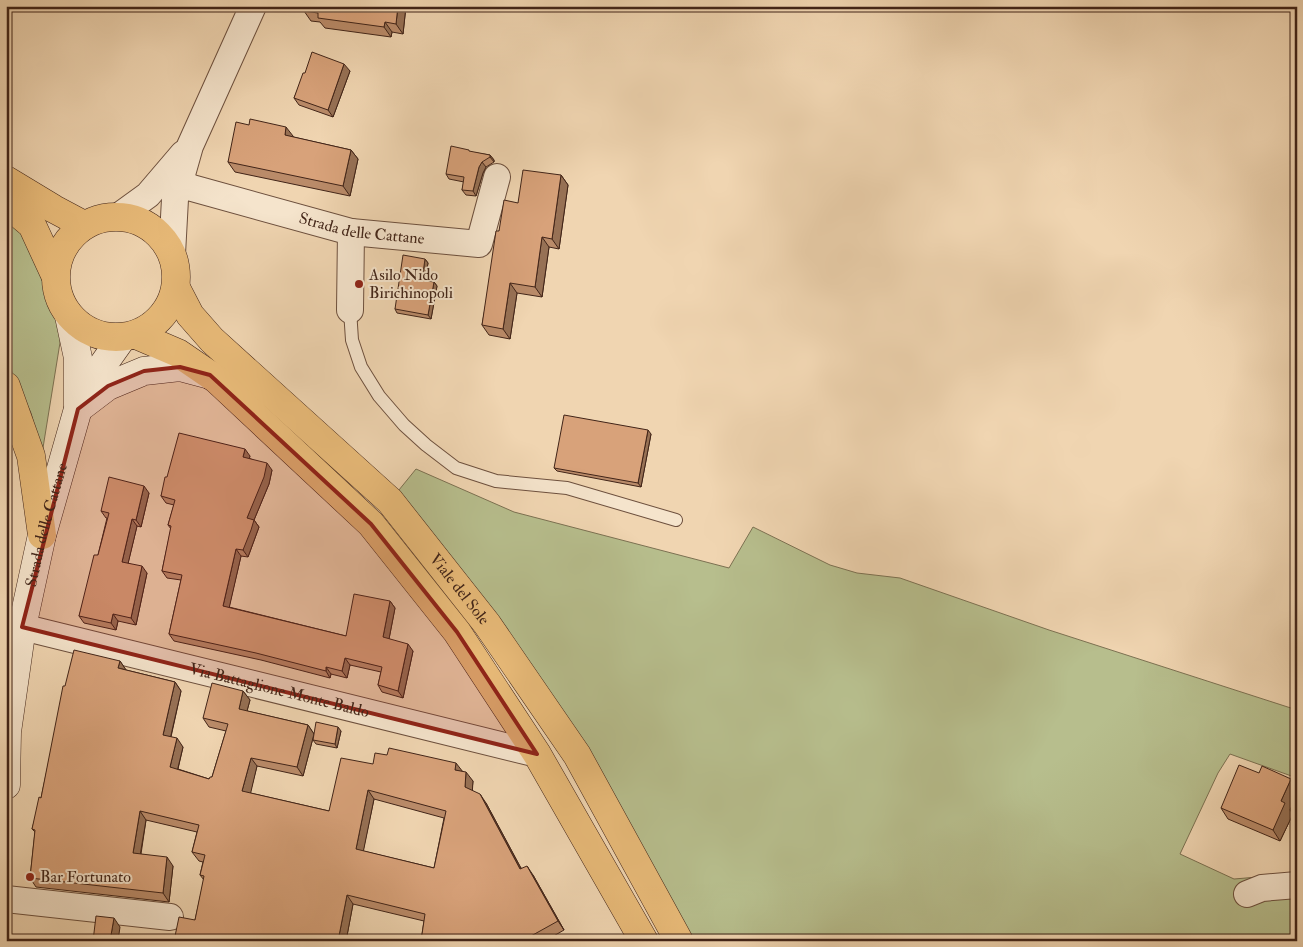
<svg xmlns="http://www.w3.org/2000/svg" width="1303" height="947" font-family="'IM FELL Double Pica',serif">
	<rect width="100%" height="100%" fill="#f0d5b1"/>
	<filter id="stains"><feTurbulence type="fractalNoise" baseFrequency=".004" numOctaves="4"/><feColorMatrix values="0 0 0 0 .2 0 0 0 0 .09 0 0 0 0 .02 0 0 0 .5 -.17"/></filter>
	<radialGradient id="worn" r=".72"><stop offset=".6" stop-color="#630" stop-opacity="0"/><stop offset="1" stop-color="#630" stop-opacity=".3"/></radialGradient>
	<g fill="#b7be8d" stroke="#7c7152">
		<path d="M6 221 36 243 48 284 63 324 42 454 31 413 6 359Z"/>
		<path d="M416 469 514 512 729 568 753 527 830 565 857 573 900 578 1049 630 1297 710V778L1230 754 1218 773 1180 854 1234 879 1282 875 1297 884V941H679L577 755 390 501Z"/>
	</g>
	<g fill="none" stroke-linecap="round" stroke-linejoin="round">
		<g stroke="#6d503e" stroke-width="14">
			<path id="lane" d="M350 310 352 340 361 367 379 396 404 425 426 445 456 468 496 481 567 488 676 520"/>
		</g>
		<g stroke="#6d503e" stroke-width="28">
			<g id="street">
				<path id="s1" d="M179 183 192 188 351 232 479 244 497 177"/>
				<path d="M119 216 148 195 183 154"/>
				<path d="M172 254 175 199 190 146 253 6"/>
				<path d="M350 310 351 232"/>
				<path id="s2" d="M22 627 537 754"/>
				<path d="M1247 894 1262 888 1297 885"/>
				<path d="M6 899 170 917"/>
			</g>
		</g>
		<g stroke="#412418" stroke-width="29">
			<g id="secondary">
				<path d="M69 316 78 358V405"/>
				<path d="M83 405 108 386 144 371 180 367 210 375"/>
				<path id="s3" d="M6 785 7 732 22 627 42 535 78 409 100 369 122 338"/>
			</g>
		</g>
		<g stroke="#412418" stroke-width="29">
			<g id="primary">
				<path d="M6 180 54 209 84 225"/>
				<path d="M6 203 32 225 55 275"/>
				<circle cx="116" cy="277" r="60"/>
				<path id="s4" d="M176 288 190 315 212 340 390 501 487 624 577 755 679 941"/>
				<path d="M136 335 178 353 216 379 371 524 457 632 537 754 644 941"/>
				<path d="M6 386 31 456 42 535"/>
			</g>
		</g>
		<use href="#lane" stroke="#f5e4cc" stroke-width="12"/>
		<use href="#street" stroke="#f5e4cc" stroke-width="26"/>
		<use href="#secondary" stroke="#f5e4cc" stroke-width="28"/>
		<use href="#primary" stroke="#e8ba78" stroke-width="28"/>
	</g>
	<g fill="#ba8b69" stroke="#412418" fill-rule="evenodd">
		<path d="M406 6 403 34 392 32 391 37 325 28 320 22 311 21 304 11Z"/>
		<path d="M1228 6H1239L1238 9Z"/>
		<path d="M350 71 333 117 299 105 294 98 305 73Z"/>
		<path d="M249 125 293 136V137L351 150 358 159 350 196 235 172 228 162Z"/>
		<path d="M470 152 490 155 494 160V162L486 167 483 173 476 196 466 195 462 190 464 182 449 179 446 174Z"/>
		<path d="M561 175 568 185 559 249 549 247 542 297 517 293 510 339 489 335 482 325 499 231 518 203Z"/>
		<path d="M425 259 428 263 425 280 434 282 437 286 431 319 397 313 395 309Z"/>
		<path d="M651 434 641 487 557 471 554 468Z"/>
		<path d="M250 456 249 458 272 470 269 484 254 520 259 527 248 557 241 556 229 607 346 636 390 601 395 608 389 639 413 651 403 698 382 692 378 685 381 672 350 665 347 678 331 674 330 678 261 660 174 641 169 634 181 580 167 578 162 571 171 529 168 525 174 505 166 503 161 496 167 477Z"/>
		<path d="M149 493 141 527 137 526 128 563 147 573 136 625 118 621 116 630 84 623 79 616 98 555 107 518H106L101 511Z"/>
		<path d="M120 661 126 670 175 682 181 691 171 737 183 747 178 769 209 779 212 777 226 731 209 727 203 718 243 691 250 700 247 711 308 725 314 734 303 776 257 766 250 793 329 811 373 764 462 771 473 781 472 790 486 803 521 868 533 875 564 930 545 941H421L424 921 353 904 346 941H174L195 920 204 880 200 875 203 862 199 861 192 852 197 832 146 820 141 854 173 866 169 902 36 887 30 878 35 832 32 829 41 798 65 686ZM374 799 444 818 434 868 363 851Z"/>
		<path d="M341 731 337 748 316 744 313 740Z"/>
		<path d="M1259 773 1291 779 1297 787V794L1290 810 1293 814 1280 841 1228 819 1221 808Z"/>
	</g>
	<g fill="#977155" stroke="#412418">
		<path d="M398 6H406L403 34 396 24Z"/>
		<path d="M385 22 392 32 391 37 384 27Z"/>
		<path d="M344 64 350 71 333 117 328 110Z"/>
		<path d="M286 127 293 136 292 145 285 135Z"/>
		<path d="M351 150 358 159 350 196 343 186Z"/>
		<path d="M490 155 494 160V162L490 157Z"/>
		<path d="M482 162 486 167 483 173 476 196 473 191 479 167Z"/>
		<path d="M561 175 568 185 559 249 552 239Z"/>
		<path d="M542 237 549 247 542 297 535 287Z"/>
		<path d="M425 259 428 263 424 284 422 280Z"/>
		<path d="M434 282 437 286 431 319 428 315Z"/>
		<path d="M510 283 517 293 510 339 503 329Z"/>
		<path d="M648 430 651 434 641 487 638 483Z"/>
		<path d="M245 449 250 456 248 464 243 457Z"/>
		<path d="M267 463 272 470 269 484 254 520 259 527 248 557 243 550 247 518Z"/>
		<path d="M144 486 149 493 141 527 136 520Z"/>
		<path d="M132 519 137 526 127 568 122 562Z"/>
		<path d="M236 549 241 556 228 613 223 606Z"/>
		<path d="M142 566 147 573 136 625 131 618Z"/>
		<path d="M390 601 395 608 388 644 383 637Z"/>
		<path d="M113 614 118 621 116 630 111 623Z"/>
		<path d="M408 644 413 651 403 698 398 691Z"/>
		<path d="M345 658 350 665 347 678 342 671Z"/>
		<path d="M120 661 126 670 118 668Z"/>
		<path d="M326 667 331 674 330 678 326 671Z"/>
		<path d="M175 682 181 691 169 744 163 735Z"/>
		<path d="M243 691 250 700 245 718 239 709Z"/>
		<path d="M308 725 314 734 303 776 297 767Z"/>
		<path d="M338 727 341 731 337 748 335 744Z"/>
		<path d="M177 738 183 747 176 776 170 767Z"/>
		<path d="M251 758 257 766 249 800 242 791Z"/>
		<path d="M456 763 463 772 455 770Z"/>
		<path d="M466 772 473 781 472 796 465 787Z"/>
		<path d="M1291 779 1297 787V794L1290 810 1293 814 1280 841 1273 830 1281 801Z"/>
		<path d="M368 790 374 799 362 858 356 849Z"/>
		<path d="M480 794 486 803 526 878 520 869Z"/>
		<path d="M140 811 146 820 139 862 133 853Z"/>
		<path d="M167 857 173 866 169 902 163 893Z"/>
		<path d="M527 866 533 875 564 930 558 921Z"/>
		<path d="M347 895 353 904 346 941H338Z"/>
		<path d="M114 918 120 927 118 941H110Z"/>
	</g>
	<g fill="#d8a27a" stroke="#412418" fill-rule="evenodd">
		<path d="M305 6H398L396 24 385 22 384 27 318 18V13L304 11Z"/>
		<path d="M312 52 344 64 328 110 294 98 303 73H305Z"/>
		<path d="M250 119 286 127 285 135 351 150 343 186 228 162 236 122 249 125Z"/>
		<path d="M451 146 469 150V151L490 155V157L482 162 479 167 473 191 462 190 464 177 446 174Z"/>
		<path d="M523 170 561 175 552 239 542 237 535 287 510 283 503 329 482 325 496 231H499L504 200 518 203Z"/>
		<path d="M403 255 425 259 422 280 434 282 428 315 395 309Z"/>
		<path d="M564 415 648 430 638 483 554 468Z"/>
		<path d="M179 433 245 449 243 457 267 463 264 477 247 518 254 520 251 530 243 550 236 549 223 606 346 636 354 594 390 601 383 637 408 644 398 691 378 685 382 667 345 658 342 671 326 667V671L256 653 169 634 182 575 162 571 171 526 168 525 175 500 161 496 165 477H167Z"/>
		<path d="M109 477 144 486 136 520 132 519 122 562 142 566 131 618 113 614 111 623 79 616 94 555H98L109 513 101 511Z"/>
		<path d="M74 650 120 661 118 668 175 682 163 735 177 738 170 767 209 779 210 777H212L228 724 203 718 212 683 243 691 239 709 308 725 297 767 251 758 242 791 329 811 341 758 373 764 375 753 387 755 389 748 456 763 455 770 466 772 465 787 480 794 520 869 527 866 558 921 522 941H421L425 914 347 895 338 941H174L179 917 195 920 204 876 200 875 205 855 192 852 199 825 140 811 133 853 167 857 163 893 30 878 35 830 32 829 39 797 41 798 63 686H65ZM368 790 446 811 434 868 356 849Z"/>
		<path d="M316 722 338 727 335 744 313 740Z"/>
		<path d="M1239 765 1259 773 1262 766 1291 779 1281 801 1285 803 1273 830 1221 808Z"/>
		<path d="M96 916 114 918 110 941H93Z"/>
	</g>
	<path fill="#8f2418" fill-opacity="0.2" stroke="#8f2418" stroke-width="4" stroke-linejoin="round" d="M180 367 210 375 371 524 457 632 537 754 22 627 78 409 108 386 144 371Z"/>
	<g fill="#8f2418" stroke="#f5e4cc" stroke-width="2">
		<circle cx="359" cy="284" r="5"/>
		<circle cx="30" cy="877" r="5"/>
	</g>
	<g text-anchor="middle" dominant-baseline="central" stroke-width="4" stroke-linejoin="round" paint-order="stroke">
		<g font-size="16" fill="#412418" stroke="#f5e4cc">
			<text stroke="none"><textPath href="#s1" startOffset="189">Strada delle Cattane</textPath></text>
			<text stroke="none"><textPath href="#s3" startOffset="264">Strada delle Cattane</textPath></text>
			<text stroke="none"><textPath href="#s4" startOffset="416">Viale del Sole</textPath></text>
			<text stroke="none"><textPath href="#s2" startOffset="265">Via Battaglione Monte Baldo</textPath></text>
		</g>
		<g font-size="16" fill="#412418" stroke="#f5e4cc" text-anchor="start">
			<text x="369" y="275">Asilo Nido<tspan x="369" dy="18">Birichinopoli</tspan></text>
			<text x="40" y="877">Bar Fortunato</text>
		</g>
	</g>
	<rect width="1303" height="947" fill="none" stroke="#f0d5b1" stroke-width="25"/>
	<rect x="8" y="8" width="1288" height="932" fill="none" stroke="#412418" stroke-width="2.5"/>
	<rect x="12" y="12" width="1278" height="922" fill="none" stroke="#412418"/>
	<rect width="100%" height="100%" filter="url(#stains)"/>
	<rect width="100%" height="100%" fill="url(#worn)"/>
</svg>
